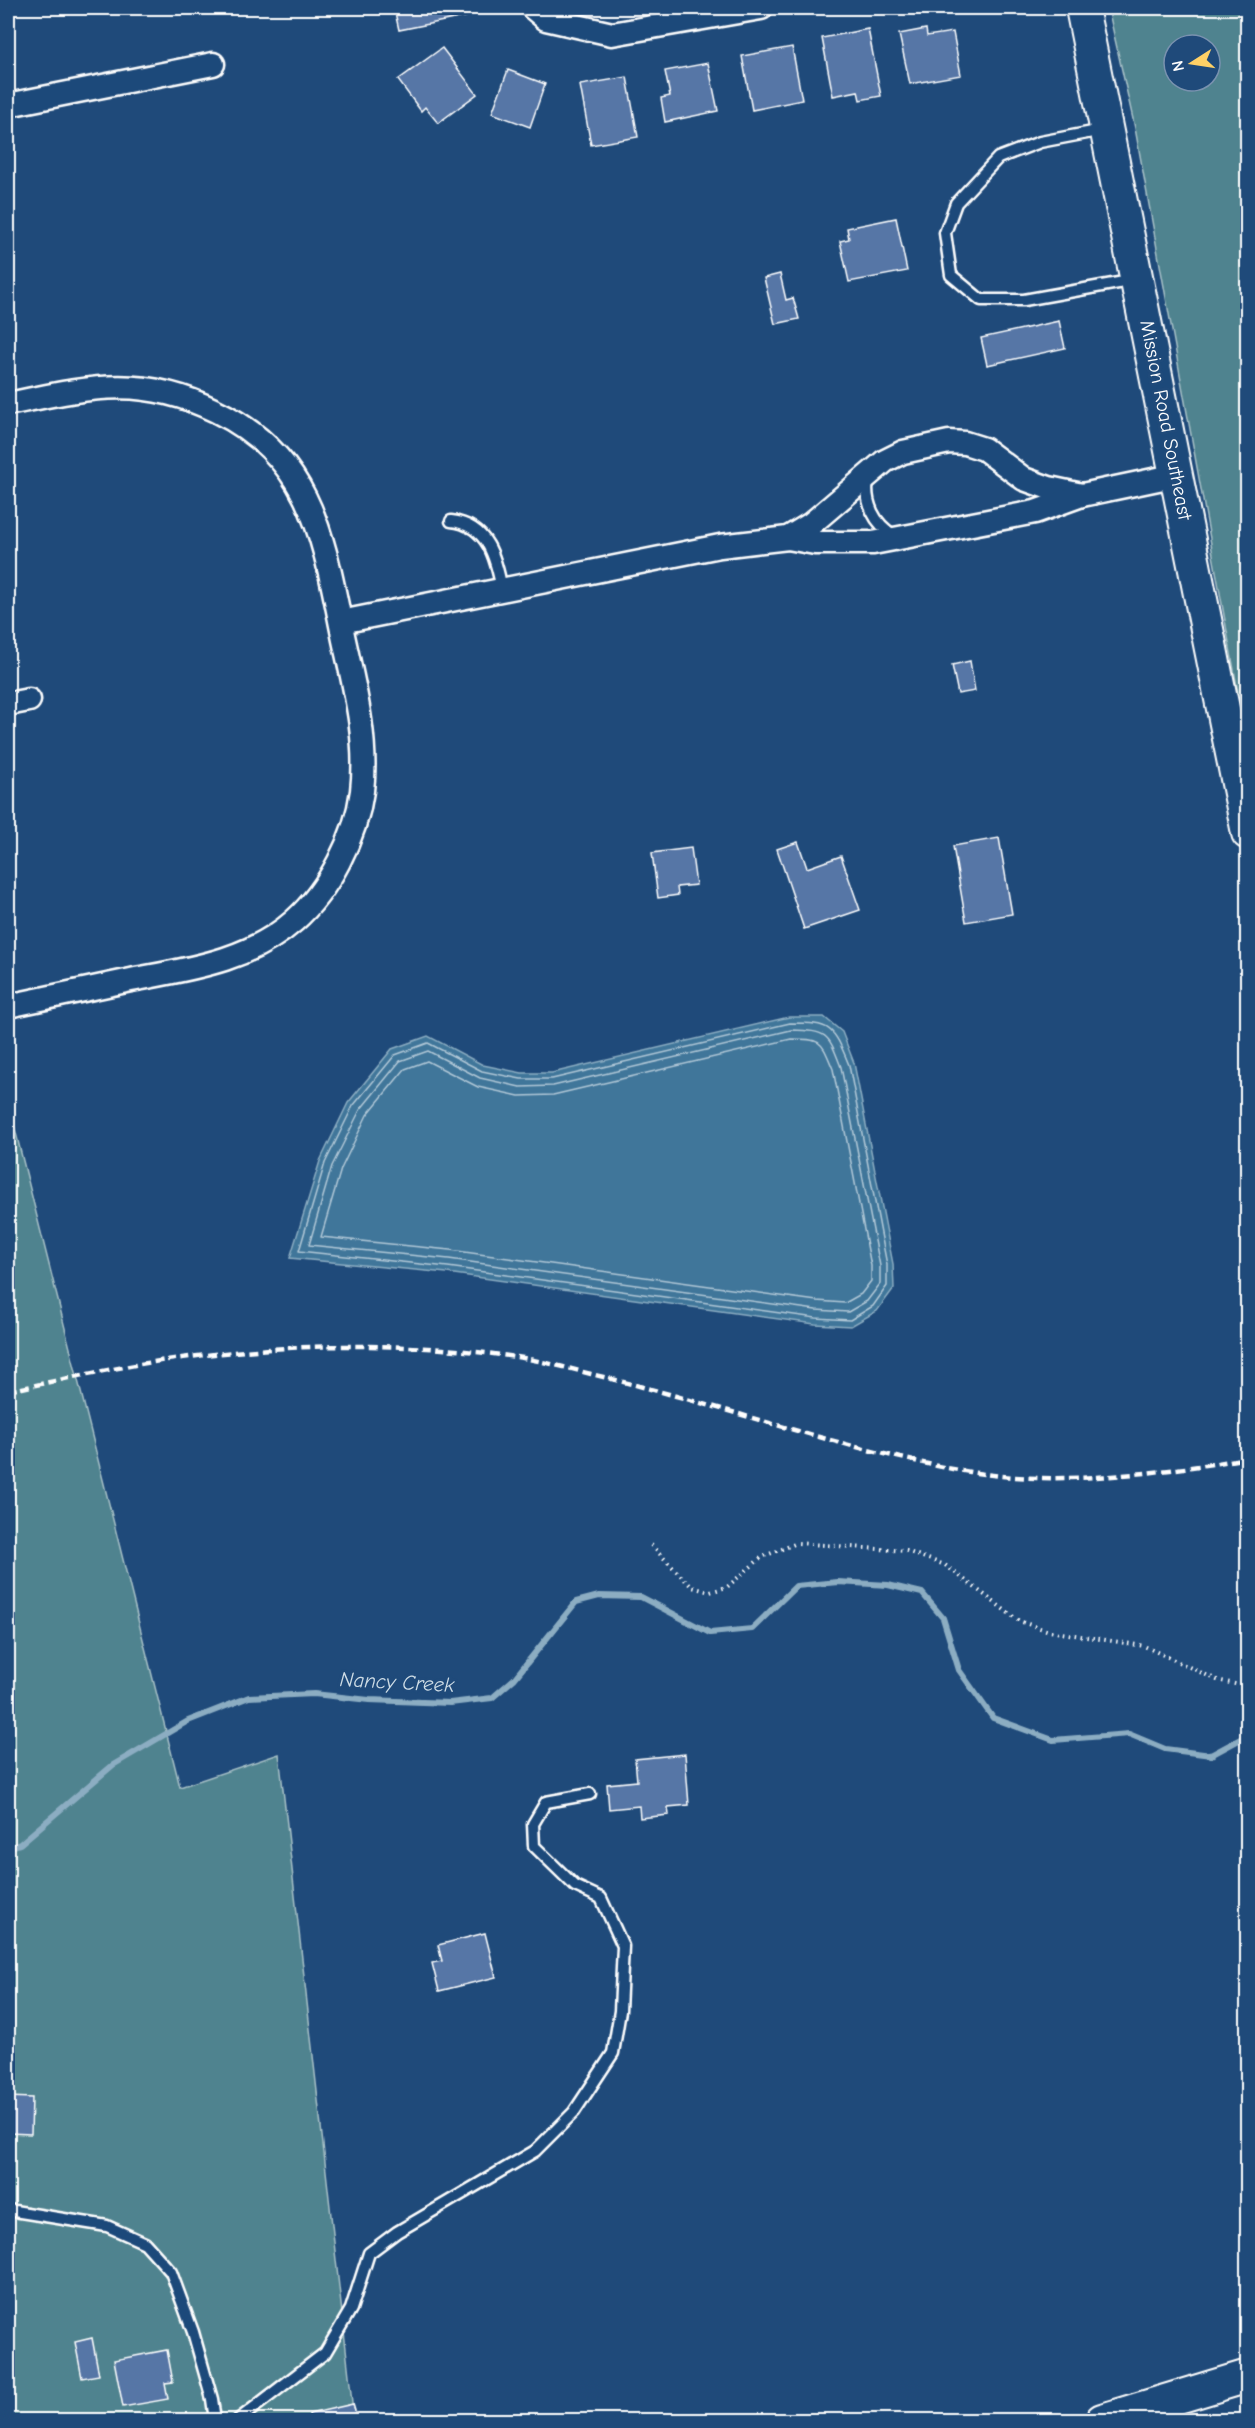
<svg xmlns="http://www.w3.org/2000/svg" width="1255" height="2428" font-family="'Comic Neue',sans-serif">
	<rect width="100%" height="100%" fill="#1f4a7a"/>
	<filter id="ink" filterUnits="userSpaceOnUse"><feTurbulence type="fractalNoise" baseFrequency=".0167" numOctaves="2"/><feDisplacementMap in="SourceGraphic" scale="12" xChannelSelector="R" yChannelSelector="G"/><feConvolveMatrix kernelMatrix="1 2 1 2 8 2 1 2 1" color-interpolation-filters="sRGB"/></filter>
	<g filter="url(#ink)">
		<g fill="#50838f" stroke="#a8c1c7" stroke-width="1.5" fill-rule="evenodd">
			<path d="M1108 8H1247V741L1135 128ZM1174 45H1210V81H1174Z"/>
			<path d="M13 1121 180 1787 279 1754 354 2420H8V1122Z"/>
		</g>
		<path fill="#3f769a" stroke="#8cadc2" stroke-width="1.5" d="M789 1017H824L842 1032 854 1063 893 1264 894 1288 877 1311 851 1326 815 1324 447 1273 290 1258 320 1161 348 1103 392 1049 428 1036 483 1065 522 1073H552Z"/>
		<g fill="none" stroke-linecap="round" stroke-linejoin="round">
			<g stroke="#b2c8d7" stroke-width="1.5">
				<path d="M790 1023C832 1023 833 1026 849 1065L887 1265V1286L873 1306 850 1320 816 1318 448 1267 299 1251 325 1163 353 1106 395 1055 428 1043 482 1071 521 1079H552Z"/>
				<path d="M791 1030C828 1031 828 1033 841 1067L880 1266V1284L867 1301 848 1312 816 1310 449 1259 309 1245 332 1166 360 1110 400 1061 428 1051 480 1078 520 1087 553 1086Z"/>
				<path d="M791 1039C823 1039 821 1041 833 1069L871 1266V1281L861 1294 845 1303 817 1301 450 1250 321 1237 341 1169 367 1115 405 1069 427 1061 478 1087 519 1096 553 1095Z"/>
			</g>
			<path stroke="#8cadc2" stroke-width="6" d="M8 1848 20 1844 113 1765 188 1721 249 1697 314 1694 369 1700 450 1703 492 1698 514 1679 576 1602 599 1596 641 1597 710 1633 752 1629 796 1586 838 1582 888 1585 922 1593 943 1618 959 1670 993 1718 1053 1740 1129 1734 1165 1749 1211 1755 1248 1735"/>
		</g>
		<g fill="#5676a6" stroke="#fff" stroke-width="1.5">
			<path d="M394 8H474V15L399 30Z"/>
			<path d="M868 29 881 96 860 100 858 91 833 96 822 38Z"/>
			<path d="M926 29 927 36 953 32 961 75 910 84 899 34Z"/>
			<path d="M792 47 802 100 752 110 742 56Z"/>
			<path d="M442 48 477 94 438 123 425 107 421 111 398 80Z"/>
			<path d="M708 63 718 111 665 122 661 98 670 96 665 71Z"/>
			<path d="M508 70 545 84 530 127 492 113Z"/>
			<path d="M627 77 638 137 591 145 580 85Z"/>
			<path d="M896 218 907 271 849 282 840 241 849 239 847 228Z"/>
			<path d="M780 274 786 300 793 298 799 319 775 324 764 278Z"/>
			<path d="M1059 321 1065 348 987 365 981 338Z"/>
			<path d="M970 661 975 691 958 694 952 665Z"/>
			<path d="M999 838 1012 914 966 922 953 846Z"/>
			<path d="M798 842 807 868 841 856 860 910 804 929 777 849Z"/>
			<path d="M691 848 696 885 677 887 678 895 658 898 652 853Z"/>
			<path d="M685 1754 689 1805 668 1807 669 1815 640 1818 639 1806 609 1809 607 1784 637 1781 635 1759Z"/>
			<path d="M485 1933 496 1977 439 1991 432 1963 442 1961 438 1945Z"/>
			<path d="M8 2097 32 2098 31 2134 8 2133Z"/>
			<path d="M92 2338 99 2375 82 2378 75 2342Z"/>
			<path d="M167 2350 173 2382 165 2383 168 2399 123 2407 114 2360Z"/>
			<path d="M353 2404 358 2421H310L309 2414Z"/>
		</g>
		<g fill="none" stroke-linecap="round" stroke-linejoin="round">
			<g stroke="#fff" stroke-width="15">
				<g id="lane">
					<path d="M1103 130 1040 142 998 158 956 203 945 233 951 275 981 300H1024L1135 280"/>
					<path d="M868 479C864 502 874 524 895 536"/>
					<path d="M451 521C488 525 496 558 502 590"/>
					<path d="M8 2210 107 2226 145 2243 171 2272 193 2332 212 2399 215 2420"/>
					<path d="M238 2420 325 2353 351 2309 369 2253 397 2232 535 2151 574 2112 613 2053 620 2011 623 1946 601 1898 575 1886 534 1846 533 1824 546 1802 590 1794"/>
				</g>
			</g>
			<g stroke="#fff" stroke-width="27">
				<g id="street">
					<path d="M533 8 546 19 612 34 761 8"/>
					<path d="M8 105 213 64"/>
					<path d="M8 404C86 388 140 373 216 411 315 459 324 544 344 640 355 690 368 740 362 791 356 837 329 890 294 921 249 961 188 969 131 980 90 989 49 997 8 1006"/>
					<path d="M788 538 811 524 885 461 903 452 949 442 965 443 984 449 1024 479 1049 488 1082 495"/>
					<path d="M341 622 720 546 788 538 815 543H873L1035 512 1082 495 1177 475"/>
					<path d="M8 704 29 700"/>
				</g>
			</g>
			<g stroke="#fff" stroke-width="36">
				<g id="secondary">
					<path d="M1082 8 1248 833"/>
					<path d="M1102 2420 1248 2376"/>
				</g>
			</g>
			<path stroke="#fff" stroke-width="4" stroke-dasharray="1.5 4.5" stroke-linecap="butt" d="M651 1545 692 1587 710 1592 727 1587 762 1557 797 1543 906 1551 945 1565 1019 1621 1049 1631 1144 1646 1217 1680 1248 1687"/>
			<use href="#lane" stroke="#1f4a7a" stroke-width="10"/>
			<use href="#street" stroke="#1f4a7a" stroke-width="22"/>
			<use href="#secondary" stroke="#1f4a7a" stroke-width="32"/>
			<path stroke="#fff" stroke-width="4.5" stroke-dasharray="9 4.5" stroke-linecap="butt" d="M8 1391C65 1379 124 1365 182 1358 294 1343 410 1341 523 1358 545 1362 568 1368 591 1374 685 1396 777 1427 872 1451 914 1461 958 1472 1002 1476 1085 1483 1166 1472 1248 1458"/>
		</g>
	</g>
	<g text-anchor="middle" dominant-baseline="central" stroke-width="6" stroke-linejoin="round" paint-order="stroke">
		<g font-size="20" fill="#fff" stroke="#1f4a7a">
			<text transform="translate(1166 420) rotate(79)">Mission Road Southeast</text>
		</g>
		<g font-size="21" font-style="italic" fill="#cfdde6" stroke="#1f4a7a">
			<text transform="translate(397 1682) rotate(3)">Nancy Creek</text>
		</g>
	</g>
	<rect width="1255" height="2428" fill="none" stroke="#1f4a7a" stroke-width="30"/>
	<rect x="15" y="15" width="1225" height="2398" fill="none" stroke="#fff" stroke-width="2" filter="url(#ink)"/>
	<g transform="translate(1192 63) rotate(258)"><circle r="28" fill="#1f4a7a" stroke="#7992af" stroke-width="1.5"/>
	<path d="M0-4.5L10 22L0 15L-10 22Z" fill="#ffd166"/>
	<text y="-9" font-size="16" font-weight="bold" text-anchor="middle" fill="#ffffff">N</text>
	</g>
</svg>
